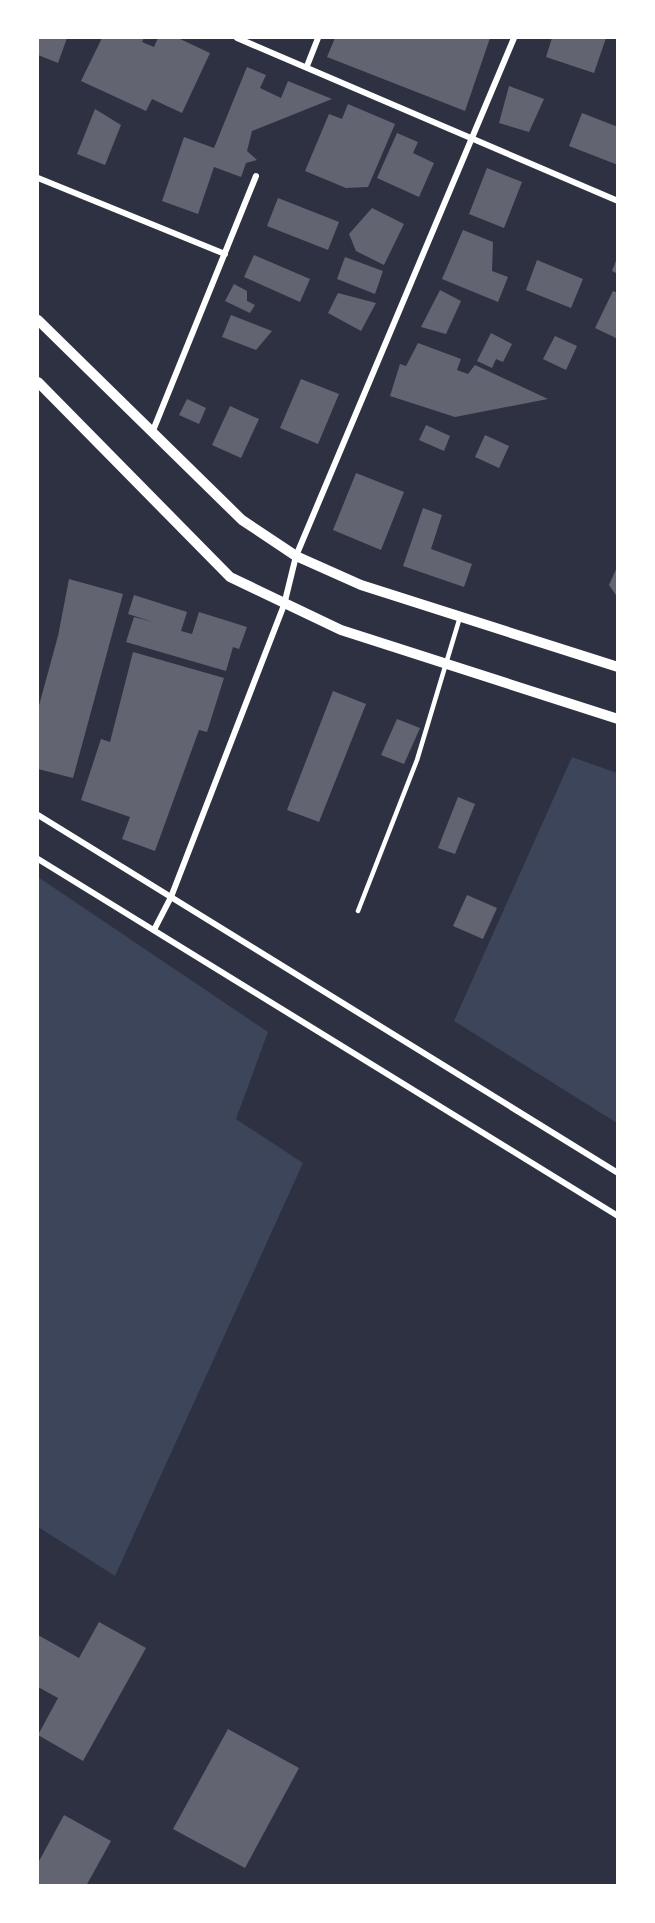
<svg xmlns="http://www.w3.org/2000/svg" width="655" height="1923" font-family="Quicksand,sans-serif">
	<rect width="100%" height="100%" fill="#2d3142"/>
	<g fill="#3c4559">
		<path d="M572 757 617 773V1123L454 1021Z"/>
		<path d="M38 877 268 1032 236 1119 303 1163 115 1576 38 1527Z"/>
	</g>
	<g fill="#626471">
		<path d="M38 38H67L58 63 38 55Z"/>
		<path d="M102 38H144L142 42 154 47 158 38H178L210 53 182 113 152 99 146 111 81 81Z"/>
		<path d="M335 38H490L465 111 327 57Z"/>
		<path d="M552 38H606L594 73 546 57Z"/>
		<path d="M247 67 266 75 260 88 281 98 288 81 332 99 252 131 247 151 257 160 246 163 241 177 214 167 198 214 162 201 184 137 214 148Z"/>
		<path d="M509 86 544 99 529 132 499 123Z"/>
		<path d="M348 104 395 124 368 187 346 188 305 171 329 114 342 119Z"/>
		<path d="M95 109 121 125 105 165 77 154Z"/>
		<path d="M582 113 618 127V165L569 146Z"/>
		<path d="M397 133 418 142 413 153 434 163 419 197 377 178Z"/>
		<path d="M487 168 522 182 504 228 469 214Z"/>
		<path d="M278 198 339 222 328 250 267 226Z"/>
		<path d="M372 208 404 224 384 265 356 251 349 234Z"/>
		<path d="M463 230 493 242 492 271 508 277 498 302 442 279Z"/>
		<path d="M254 255 310 279 300 302 244 277Z"/>
		<path d="M345 257 383 271 375 294 337 279Z"/>
		<path d="M617 258H618V274L612 271Z"/>
		<path d="M537 260 583 279 571 308 526 290Z"/>
		<path d="M234 284 247 291V301L255 305 250 313 225 301Z"/>
		<path d="M440 290 461 301 446 334 421 327Z"/>
		<path d="M613 291 618 293V339L595 328Z"/>
		<path d="M338 293 376 303 361 331 328 313Z"/>
		<path d="M231 315 272 331 256 350 222 337Z"/>
		<path d="M491 333 512 344 503 362 496 359 492 368 477 361Z"/>
		<path d="M555 336 577 346 566 370 543 359Z"/>
		<path d="M418 343 461 359 457 370 468 374 475 365 548 399 455 417 390 396 400 364 406 366Z"/>
		<path d="M301 379 339 394 318 444 280 428Z"/>
		<path d="M187 399 206 408 199 424 179 415Z"/>
		<path d="M230 406 259 419 241 458 212 445Z"/>
		<path d="M426 425 450 436 444 451 419 440Z"/>
		<path d="M485 435 509 446 499 468 475 457Z"/>
		<path d="M356 473 404 492 381 550 333 530Z"/>
		<path d="M423 508 442 515 431 549 472 564 464 587 403 566Z"/>
		<path d="M618 565V598L609 585Z"/>
		<path d="M69 579 123 594 73 778 38 769V709L58 636Z"/>
		<path d="M134 595 187 612 181 631 192 634 199 612 247 627 239 649 233 647 226 671 126 642 134 617 153 622 128 614Z"/>
		<path d="M133 652 224 678 207 732 199 730 155 851 122 839 130 817 81 800 101 739 110 742Z"/>
		<path d="M333 691 366 704 319 822 287 810Z"/>
		<path d="M397 719 420 728 404 764 381 755Z"/>
		<path d="M458 797 475 804 455 854 438 848Z"/>
		<path d="M467 895 497 908 483 939 453 926Z"/>
		<path d="M99 1622 146 1648 83 1761 38 1735 58 1698 38 1687V1635L79 1658Z"/>
		<path d="M228 1729 299 1768 245 1868 173 1829Z"/>
		<path d="M64 1815 111 1841 86 1886H38V1863Z"/>
	</g>
	<g fill="none" stroke-linecap="round" stroke-linejoin="round">
		<path stroke="#fff" stroke-width="4.5" d="M358 911 417 760 460 617"/>
		<g stroke="#fff" stroke-width="6">
			<path d="M237 38 618 201"/>
			<path d="M307 66 318 38"/>
			<path d="M38 178 225 254"/>
			<path d="M152 433 256 176"/>
			<path d="M38 815 618 1173"/>
			<path d="M38 859 618 1216"/>
			<path d="M154 930 171 897 284 605 296 556 514 38"/>
		</g>
		<g stroke="#fff" stroke-width="10">
			<path d="M38 320 242 520 296 556 361 585 618 667"/>
			<path d="M38 382 230 577 341 630 618 719"/>
		</g>
	</g>
	<rect width="655" height="1923" fill="none" stroke="#ffffff" stroke-width="78"/>
</svg>
